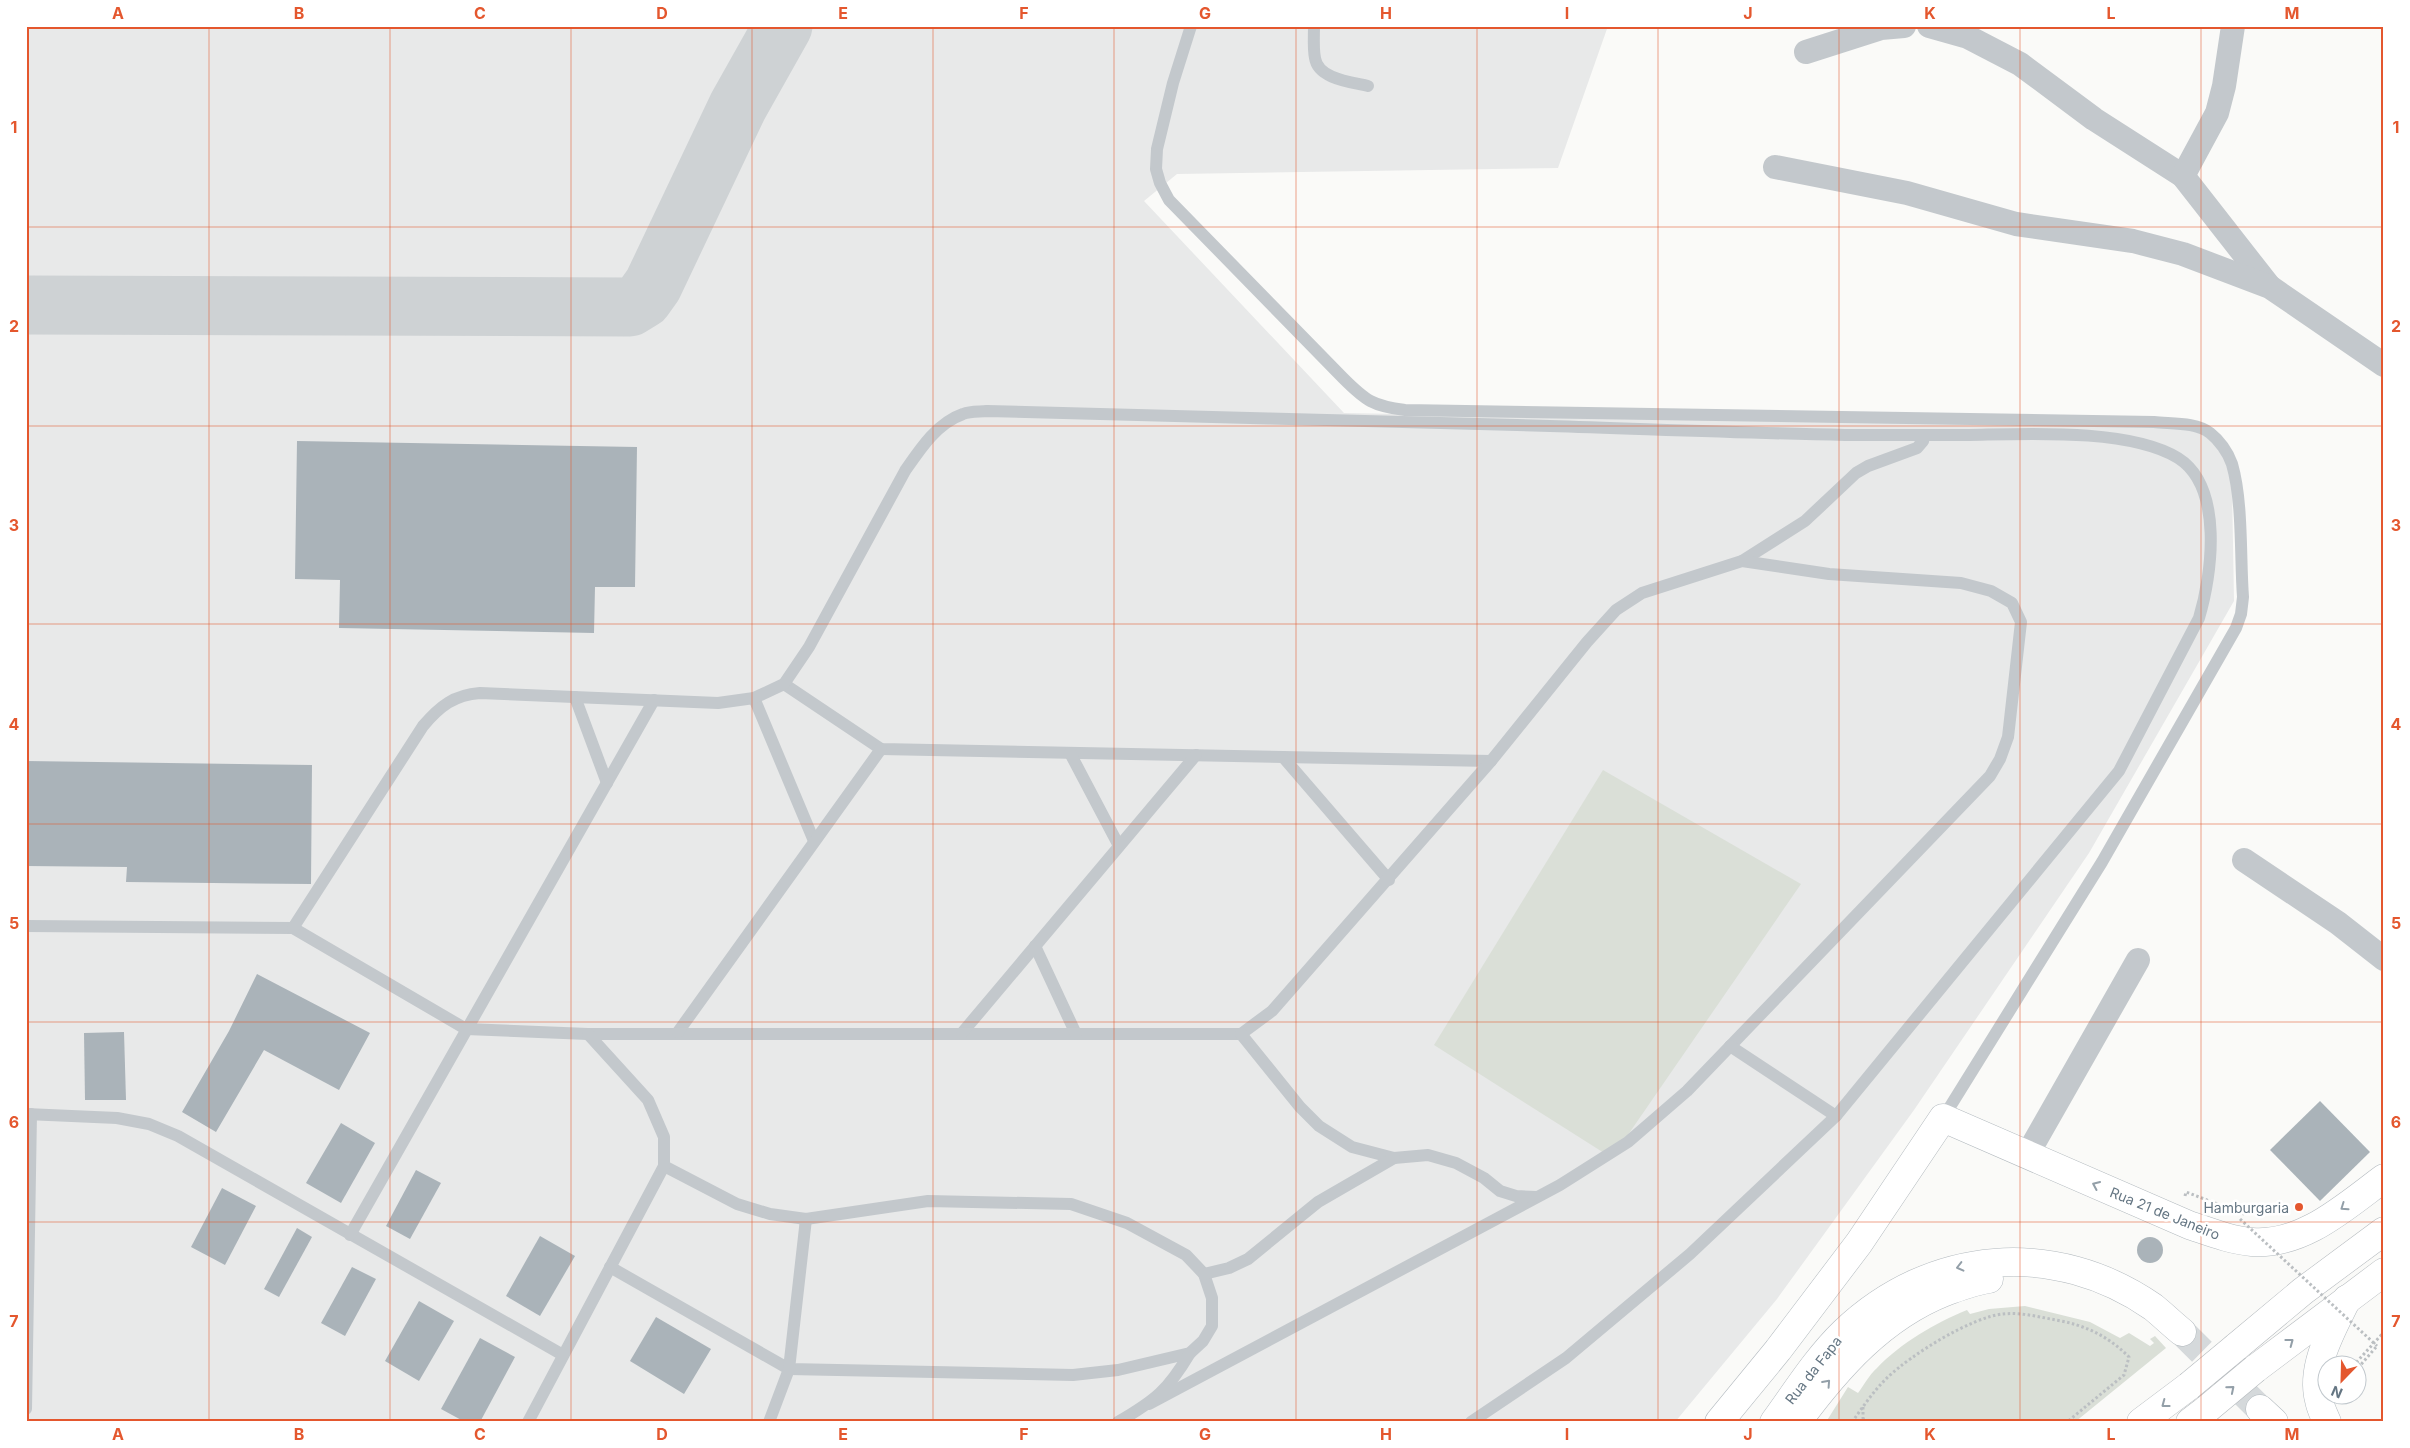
<svg xmlns="http://www.w3.org/2000/svg" width="2410" height="1448" font-family="Inter,sans-serif">
	<rect width="100%" height="100%" fill="#fafaf8"/>
	<path fill="#e8e9e9" d="M26 26H1608L1558 168 1177 174 1144 201 1344 413 2181 428 2202 434 2215 445 2227 463 2232 486 2234 601 2089 853 1914 1110 1777 1299 1675 1422H26Z"/>
	<g fill="#dadfd7">
		<path d="M1603 770 1801 884 1612 1158 1434 1045Z"/>
		<path d="M2025 1306 2090 1322 2120 1338 2129 1333 2150 1346 2154 1343 2150 1339 2155 1336 2166 1348 2075 1422H1826L1848 1387 1858 1393C1864 1385 1869 1375 1877 1368 1901 1343 1935 1323 1967 1310L1970 1314 1989 1309Z"/>
	</g>
	<g fill="none" stroke-linecap="round" stroke-linejoin="round">
		<path stroke="#ced2d4" stroke-width="59" d="M26 305 630 307 643 299 653 285 738 106 783 26"/>
	</g>
	<g fill="#aab3b9">
		<path d="M297 441 637 447 635 587H595L594 633 339 628 340 580 295 579Z"/>
		<path d="M26 761 312 765 311 884 126 882 127 867 26 866Z"/>
		<path d="M257 974 370 1033 339 1090 264 1050 216 1132 182 1112 229 1031Z"/>
		<path d="M124 1032 126 1100H85L84 1033Z"/>
		<path d="M2320 1101 2370 1152 2320 1201 2270 1150Z"/>
		<path d="M341 1123 375 1143 341 1203 306 1183Z"/>
		<path d="M416 1170 441 1183 410 1239 386 1226Z"/>
		<path d="M222 1188 256 1206 225 1265 191 1247Z"/>
		<path d="M297 1228 312 1237 279 1297 264 1289Z"/>
		<path d="M540 1236 575 1256 540 1316 506 1296Z"/>
		<circle cx="2150" cy="1250" r="13"/>
		<path d="M352 1267 376 1279 345 1336 321 1323Z"/>
		<path d="M419 1301 454 1321 419 1381 385 1361Z"/>
		<path d="M656 1317 711 1349 684 1394 630 1361Z"/>
		<path d="M480 1338 515 1357 480 1422H465L441 1409Z"/>
	</g>
	<g fill="none" stroke-linecap="round" stroke-linejoin="round">
		<path stroke="#d5d9db" stroke-width="28" stroke-dasharray="28 14" stroke-linecap="butt" d="M2182 1332 2260 1409"/>
		<g stroke="#b3babf" stroke-width="29">
			<g id="secondary">
				<path d="M2260 1409 2274 1422"/>
				<path d="M1798 1421C1838 1367 1882 1317 1945 1292 1959 1287 1974 1281 1989 1279"/>
				<path d="M1719 1422 1778 1350 1859 1243 1943 1118 2189 1225C2210 1232 2230 1240 2252 1242 2303 1246 2346 1206 2384 1178"/>
				<path d="M1774 1422C1796 1392 1817 1358 1844 1332 1931 1249 2055 1239 2153 1307 2163 1315 2172 1324 2182 1332"/>
				<path d="M2327 1422C2324 1415 2320 1407 2319 1400 2310 1366 2333 1328 2347 1299"/>
			</g>
		</g>
		<g stroke="#b5babe" stroke-width="29">
			<g id="primary">
				<path d="M2236 1347 2303 1291 2384 1231"/>
				<path d="M2255 1369 2384 1272"/>
				<path d="M2141 1422 2189 1386"/>
				<path d="M2190 1422 2207 1409"/>
			</g>
		</g>
		<g stroke="#bbbfc2" stroke-width="3" stroke-dasharray="2.5 2.5" stroke-linecap="butt">
			<path d="M2185 1196 2186 1192 2244 1214"/>
			<path d="M2353 1366 2384 1332"/>
			<path d="M2358 1368 2377 1346"/>
			<path d="M1863 1407V1418L1865 1422"/>
			<path d="M1852 1422C1863 1407 1874 1390 1888 1377 1911 1355 1971 1317 2003 1314 2021 1312 2039 1317 2056 1320 2085 1325 2108 1336 2129 1357L2124 1375 2067 1422"/>
		</g>
		<g stroke="#c3c8cc" stroke-width="12">
			<path d="M1191 26 1173 83 1157 149 1156 169 1160 183 1169 200 1343 378C1366 401 1373 406 1405 410L2154 422C2171 424 2196 422 2210 433 2219 440 2228 452 2232 464 2243 502 2240 557 2243 597L2241 614 2236 628 2102 862 1943 1118"/>
			<path d="M1314 26C1314 36 1313 48 1315 58 1318 79 1351 82 1368 86"/>
			<path d="M1742 561 1805 521 1856 473 1868 466 1917 448 1923 441 1919 436"/>
			<path d="M784 684 881 749 1491 761"/>
			<path d="M575 697 607 783"/>
			<path d="M754 698 814 841"/>
			<path d="M1070 753 1119 846"/>
			<path d="M1283 757 1389 880"/>
			<path d="M26 926 293 928 466 1029 588 1034H1241L1272 1011 1491 761 1587 642 1616 610 1642 593 1742 561 1829 574 1961 583 1991 591 2012 603 2021 622 2008 737 2000 759 1990 776 1687 1091 1628 1142 1560 1185 1149 1404"/>
			<path d="M293 928 423 726C440 706 454 695 480 693L718 703 754 698 784 684 809 647 905 471C920 449 937 423 963 414 971 411 980 412 987 411 1175 416 1362 421 1550 426 1648 429 1747 433 1845 435 1886 435 1927 435 1969 435 2026 434 2129 428 2178 458 2224 487 2212 575 2199 618L2119 771 1836 1116 1690 1254 1566 1358 1471 1422"/>
			<path d="M1035 946 1076 1034"/>
			<path d="M678 1032 881 749"/>
			<path d="M962 1033 1196 755"/>
			<path d="M1241 1034 1300 1107 1319 1126 1352 1147 1394 1158 1428 1155 1456 1163 1484 1178 1500 1191 1516 1196 1536 1197"/>
			<path d="M1730 1046 1836 1116"/>
			<path d="M26 1114 117 1118 149 1124 178 1136 563 1355"/>
			<path d="M350 1235 654 700"/>
			<path d="M610 1267 789 1369 1073 1375 1118 1370 1190 1353 1203 1341 1212 1326V1298L1204 1274 1186 1255 1127 1223 1071 1204 928 1201 806 1219 770 1214 737 1204 664 1166"/>
			<path d="M1204 1274 1229 1268 1248 1259 1318 1202 1394 1158"/>
			<path d="M26 1409 31 1114"/>
			<path d="M528 1422 664 1166V1137L648 1100 588 1034"/>
			<path d="M769 1422 789 1369 806 1219"/>
			<path d="M1118 1422C1156 1400 1168 1390 1190 1353"/>
		</g>
		<g stroke="#c3c8cc" stroke-width="24">
			<path d="M1929 26 1968 37 2020 64 2094 119 2183 176 2269 286"/>
			<path d="M1806 52 1881 28 1904 26"/>
			<path d="M1775 167 1907 193 2016 224 2133 241 2183 254 2270 287 2384 365"/>
			<path d="M2183 176 2217 113 2224 86 2233 26"/>
			<path d="M2244 860 2338 923 2384 959"/>
			<path d="M2027 1155 2138 960"/>
		</g>
		<use href="#secondary" stroke="#fff" stroke-width="28"/>
		<use href="#primary" stroke="#fff" stroke-width="28"/>
		<g stroke="#b5babe" stroke-width="29" stroke-linecap="butt">
			<g id="primary-bridge">
				<path d="M2189 1386 2236 1347"/>
				<path d="M2207 1409 2255 1369"/>
			</g>
		</g>
		<path stroke="#bbbfc2" stroke-width="3" stroke-dasharray="2.5 2.5" stroke-linecap="butt" d="M2240 1219 2377 1346"/>
		<use href="#primary-bridge" stroke="#fff" stroke-width="28"/>
	</g>
	<defs><path id="oneway-chevron" d="M-2-3.5L2.5 0L-2 3.5" fill="none" stroke-width="1.6" stroke-linecap="round" stroke-linejoin="round" transform="scale(1.25)"/></defs>
	<g stroke="#939fa8">
		<use href="#oneway-chevron" transform="translate(2096 1185) rotate(-156)"/>
		<use href="#oneway-chevron" transform="translate(2344 1207) rotate(145)"/>
		<use href="#oneway-chevron" transform="translate(1960 1267) rotate(166)"/>
		<use href="#oneway-chevron" transform="translate(2290 1342) rotate(-37)"/>
		<use href="#oneway-chevron" transform="translate(1827 1383) rotate(-48)"/>
		<use href="#oneway-chevron" transform="translate(2231 1389) rotate(-40)"/>
		<use href="#oneway-chevron" transform="translate(2165 1404) rotate(143)"/>
	</g>
	<path fill="none" stroke="#e4572e" stroke-width="1" stroke-opacity="0.55" d="M209 26V1422M390 26V1422M571 26V1422M752 26V1422M933 26V1422M1114 26V1422M1296 26V1422M1477 26V1422M1658 26V1422M1839 26V1422M2020 26V1422M2201 26V1422M26 227H2384M26 426H2384M26 624H2384M26 824H2384M26 1022H2384M26 1222H2384"/>
	<circle fill="#e4572e" stroke="#fff" stroke-width="2" cx="2299" cy="1207" r="5"/>
	<g text-anchor="middle" dominant-baseline="central" stroke-width="5" stroke-linejoin="round" paint-order="stroke">
		<g font-size="14" fill="#657683" stroke="#fff" text-anchor="end">
			<text x="2289" y="1207">Hamburgaria</text>
		</g>
		<g font-size="14" fill="#657683" stroke="#fff">
			<text transform="translate(2165 1213) rotate(22)">Rua 21 de Janeiro</text>
			<text transform="translate(1813 1370) rotate(-52)">Rua da Fapa</text>
		</g>
	</g>
	<rect width="2410" height="1448" fill="none" stroke="#ffffff" stroke-width="55"/>
	<g transform="translate(2342 1380) rotate(203)"><circle r="24" fill="#ffffff" stroke="#c1c8cd"/>
	<path d="M0-4L9 19L0 12L-9 19Z" fill="#e4572e"/>
	<text y="-8" font-size="14" font-weight="bold" text-anchor="middle" fill="#657683">N</text>
	</g>
	<rect x="28" y="28" width="2354" height="1392" fill="none" stroke="#e4572e" stroke-width="2"/>
	<g font-size="16" text-anchor="middle" font-weight="bold" fill="#e4572e">
		<text x="118" y="19">A</text>
		<text x="299" y="19">B</text>
		<text x="480" y="19">C</text>
		<text x="662" y="19">D</text>
		<text x="843" y="19">E</text>
		<text x="1024" y="19">F</text>
		<text x="1205" y="19">G</text>
		<text x="1386" y="19">H</text>
		<text x="1567" y="19">I</text>
		<text x="1748" y="19">J</text>
		<text x="1930" y="19">K</text>
		<text x="2111" y="19">L</text>
		<text x="2292" y="19">M</text>
		<text x="14" y="133">1</text>
		<text x="2396" y="133">1</text>
		<text x="14" y="332">2</text>
		<text x="2396" y="332">2</text>
		<text x="14" y="531">3</text>
		<text x="2396" y="531">3</text>
		<text x="14" y="730">4</text>
		<text x="2396" y="730">4</text>
		<text x="14" y="929">5</text>
		<text x="2396" y="929">5</text>
		<text x="14" y="1128">6</text>
		<text x="2396" y="1128">6</text>
		<text x="14" y="1327">7</text>
		<text x="2396" y="1327">7</text>
		<text x="118" y="1440">A</text>
		<text x="299" y="1440">B</text>
		<text x="480" y="1440">C</text>
		<text x="662" y="1440">D</text>
		<text x="843" y="1440">E</text>
		<text x="1024" y="1440">F</text>
		<text x="1205" y="1440">G</text>
		<text x="1386" y="1440">H</text>
		<text x="1567" y="1440">I</text>
		<text x="1748" y="1440">J</text>
		<text x="1930" y="1440">K</text>
		<text x="2111" y="1440">L</text>
		<text x="2292" y="1440">M</text>
	</g>
</svg>
